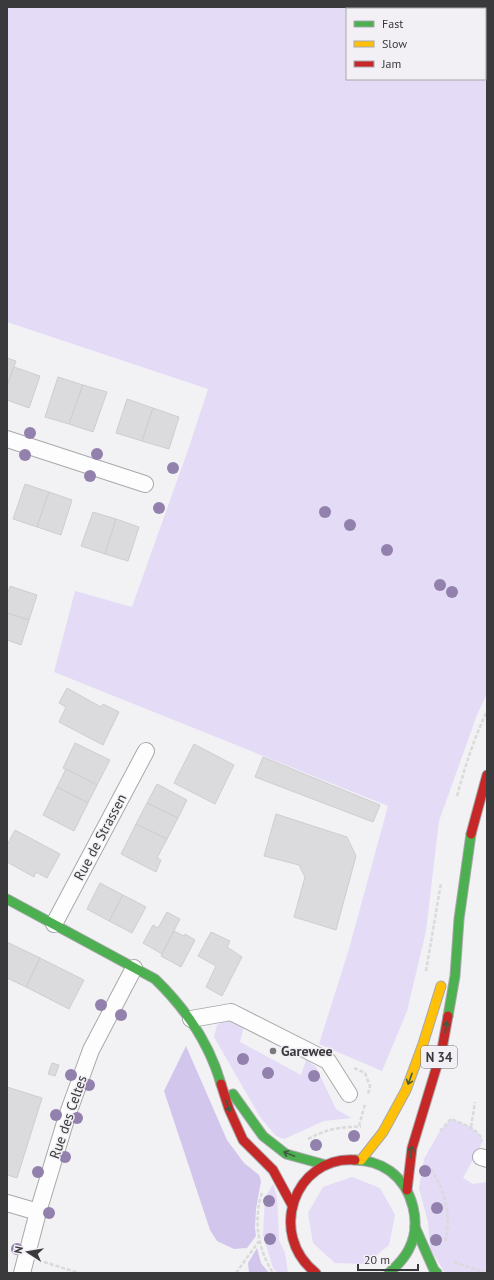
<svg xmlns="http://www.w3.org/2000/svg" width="494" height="1280" font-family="'PT Sans',sans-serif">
	<rect width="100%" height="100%" fill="#f2f1f4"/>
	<g fill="#e4dbf7" fill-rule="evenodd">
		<path d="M7 7H487V693L477 715 439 821 426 931 407 1011 382 1071 319 1044 349 949 388 806 54 672 75 591 132 607 188 450 208 389 7 322ZM347 9H485V79H347Z"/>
		<path d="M228 1019 244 1027 240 1042 301 1075 306 1060 316 1067 336 1109 351 1118 324 1121 284 1139 276 1136 260 1117 214 1037 217 1025Z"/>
		<path d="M451 1119C463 1124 478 1128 483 1141L463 1178 473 1184 487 1182V1273H445L430 1248 428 1222 419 1188 424 1159 440 1131Z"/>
		<path d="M352 1177 380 1188 395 1215 389 1245 366 1264 335 1263 313 1243 308 1213 323 1187Z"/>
		<path d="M273 1184 277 1197 279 1240 285 1253 288 1273H277L273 1268 263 1235 265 1198Z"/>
	</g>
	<g fill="#d2c6ec">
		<path d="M186 1046 227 1140 244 1163 259 1175 261 1181 256 1209 255 1228 256 1236 247 1248 234 1249 217 1241 210 1230 164 1091Z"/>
		<path d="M257 1248 261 1263 269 1273H249L248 1263Z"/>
	</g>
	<g fill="#dbdadc" stroke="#ceced0">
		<path d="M7 358 16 361 7 386Z"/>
		<path d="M14 367 40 376 29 408 7 400V386Z"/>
		<path d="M58 377 83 385 69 424 45 417Z"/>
		<path d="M83 385 107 392 93 432 69 424Z"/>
		<path d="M127 399 153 408 142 441 116 433Z"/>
		<path d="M153 408 179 417 169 449 142 441Z"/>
		<path d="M25 484 49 492 37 527 13 519Z"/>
		<path d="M49 492 72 500 61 535 37 527Z"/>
		<path d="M93 512 116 519 105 554 81 546Z"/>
		<path d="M116 519 139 527 128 561 105 554Z"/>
		<path d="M10 586 37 595 29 620 7 613V596Z"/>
		<path d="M7 613 29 620 21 645 7 640Z"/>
		<path d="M67 688 101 707 103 704 119 712 103 745 59 722 66 707 59 703Z"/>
		<path d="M75 743 110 760 97 785 63 768Z"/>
		<path d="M194 744 234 765 215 804 174 783Z"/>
		<path d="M263 757 380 805 373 822 255 777Z"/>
		<path d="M66 769 97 785 88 803 57 787Z"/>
		<path d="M157 784 187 800 178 818 147 803Z"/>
		<path d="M57 787 88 803 74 831 43 815Z"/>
		<path d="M147 803 178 818 167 839 136 824Z"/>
		<path d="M276 814 347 837 356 856 336 930 294 917 305 877 299 865 264 856Z"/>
		<path d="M136 824 167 839 157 858 161 860 156 872 121 854Z"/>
		<path d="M15 830 60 854 47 878 36 872 34 877 7 862V845Z"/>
		<path d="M100 883 123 895 109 921 87 909Z"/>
		<path d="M123 895 146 907 132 933 109 921Z"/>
		<path d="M167 912 180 919 162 954 143 943 153 925 158 928Z"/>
		<path d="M174 931 184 936 185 934 195 940 181 967 161 956Z"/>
		<path d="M211 932 230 941 227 947 242 957 222 996 206 987 216 966 198 956Z"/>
		<path d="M7 942 40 958 26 987 7 978Z"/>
		<path d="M40 958 84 980 69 1009 26 987Z"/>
		<path d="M52 1063 59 1065 55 1076 48 1074Z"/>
		<path d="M7 1087 42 1098 17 1178 7 1175Z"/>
	</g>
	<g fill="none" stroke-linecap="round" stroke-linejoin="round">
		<g stroke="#a9a8ab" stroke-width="18">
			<g id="street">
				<path d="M7 439 145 484"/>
				<path d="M54 924 146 751"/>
				<path d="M191 1019 231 1012 328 1061 349 1094"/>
				<path d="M481 1157 487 1159"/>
				<path d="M7 1203 38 1212"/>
				<path d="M22 1273 38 1212 67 1116 91 1050 134 968"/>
			</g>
		</g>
		<g stroke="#a9a8ab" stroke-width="11">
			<g id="fast">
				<path d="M7 899 155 979C186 1009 209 1042 221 1084"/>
				<path d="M448 1016 455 976 459 919 471 834"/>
				<path d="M233 1094 263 1136 286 1154 326 1165"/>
				<path d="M355 1160C367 1160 380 1164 390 1171 413 1188 422 1224 409 1249 404 1259 397 1266 389 1273"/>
				<path d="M415 1227 434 1270 437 1273"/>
			</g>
		</g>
		<g stroke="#a9a8ab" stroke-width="11">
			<path id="slow" d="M361 1160 383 1132 406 1090 423 1044 441 986"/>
		</g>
		<g stroke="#a9a8ab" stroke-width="11">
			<g id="jam">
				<path d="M471 834 487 775"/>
				<path d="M221 1084 229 1109 243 1140 273 1170 292 1205"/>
				<path d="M407 1190 412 1148 442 1049 448 1016"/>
				<path d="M316 1273C267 1235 294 1156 355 1160"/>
			</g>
		</g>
		<g stroke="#dadada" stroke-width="2.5" stroke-dasharray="4 2" stroke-linecap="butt">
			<path d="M457 796C465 767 474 738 487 711"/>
			<path d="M426 971 441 883"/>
			<path d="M354 1068 365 1073 370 1086 368 1094"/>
			<path d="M359 1126 365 1104"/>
			<path d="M471 1127 475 1102"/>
			<path d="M440 1131 451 1119C462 1124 478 1128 482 1140"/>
			<path d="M308 1139C324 1130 342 1126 361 1127"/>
			<path d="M431 1169C445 1190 452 1218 445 1243"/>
			<path d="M262 1193C253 1220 258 1249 273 1273"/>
			<path d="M44 1262 79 1273"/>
			<path d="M454 1262 486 1273"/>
			<path d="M236 1273 259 1241"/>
		</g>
		<use href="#street" stroke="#fdfdfd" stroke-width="16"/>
		<use href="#fast" stroke="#4caf50" stroke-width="9"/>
		<use href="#slow" stroke="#ffc107" stroke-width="9"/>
		<use href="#jam" stroke="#c62828" stroke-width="9"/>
	</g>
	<g fill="#9381ad">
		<circle cx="30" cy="433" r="6"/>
		<circle cx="97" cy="454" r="6"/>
		<circle cx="25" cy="455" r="6"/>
		<circle cx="173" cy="468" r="6"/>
		<circle cx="90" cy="476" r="6"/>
		<circle cx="159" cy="508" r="6"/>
		<circle cx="325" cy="512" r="6"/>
		<circle cx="350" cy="525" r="6"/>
		<circle cx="387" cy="550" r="6"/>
		<circle cx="440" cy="585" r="6"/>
		<circle cx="452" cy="592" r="6"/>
		<circle cx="101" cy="1005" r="6"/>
		<circle cx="121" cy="1015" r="6"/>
		<circle cx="243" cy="1059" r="6"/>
		<circle cx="268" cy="1073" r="6"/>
		<circle cx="71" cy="1075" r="6"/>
		<circle cx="314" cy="1076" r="6"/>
		<circle cx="89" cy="1085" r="6"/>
		<circle cx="56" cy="1115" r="6"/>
		<circle cx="77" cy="1118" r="6"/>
		<circle cx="354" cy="1136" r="6"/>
		<circle cx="316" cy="1145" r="6"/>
		<circle cx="65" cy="1157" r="6"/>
		<circle cx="425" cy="1171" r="6"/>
		<circle cx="38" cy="1172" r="6"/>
		<circle cx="269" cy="1201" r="6"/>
		<circle cx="437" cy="1208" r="6"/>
		<circle cx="49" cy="1213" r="6"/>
		<circle cx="270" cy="1239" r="6"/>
		<circle cx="436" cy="1240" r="6"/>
		<circle cx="17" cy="1249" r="6"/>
	</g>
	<defs><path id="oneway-shaft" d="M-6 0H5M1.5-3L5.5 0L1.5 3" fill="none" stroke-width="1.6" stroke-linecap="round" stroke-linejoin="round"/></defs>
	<g stroke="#3f5c41">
		<use href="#oneway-shaft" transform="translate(446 1027) rotate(-80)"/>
		<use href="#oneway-shaft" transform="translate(410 1079) rotate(110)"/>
		<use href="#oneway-shaft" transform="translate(228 1106) rotate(71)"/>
		<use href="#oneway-shaft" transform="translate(411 1152) rotate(-82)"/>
		<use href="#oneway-shaft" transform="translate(289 1154) rotate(-158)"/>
	</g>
	<circle fill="#7a797c" stroke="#f2f0f5" stroke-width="1.5" cx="273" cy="1051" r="4"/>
	<g text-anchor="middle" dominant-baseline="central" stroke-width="3" stroke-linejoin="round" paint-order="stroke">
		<rect fill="#f2f0f5" stroke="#717073" stroke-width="1" x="421" y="1046" width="36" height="22" rx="3"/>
		<g font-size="13" font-weight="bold" fill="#3a393b">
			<text x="439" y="1057">N 34</text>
		</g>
		<g font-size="14" fill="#3a393b" stroke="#f2f0f5">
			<text transform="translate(100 837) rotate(-62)">Rue de Strassen</text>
			<text transform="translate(68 1117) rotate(-71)">Rue des Celtes</text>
		</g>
		<g font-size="14" font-weight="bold" fill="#3a393b" stroke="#f2f0f5" text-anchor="start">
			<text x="281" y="1051">Garewee</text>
		</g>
	</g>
	<rect width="494" height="1280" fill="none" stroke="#3a393b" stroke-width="16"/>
	<rect x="346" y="8" width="140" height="72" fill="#f2f0f5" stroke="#a8a7ab"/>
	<rect x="354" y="21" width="20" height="6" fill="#4caf50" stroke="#a8a7ab"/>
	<text x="382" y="28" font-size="12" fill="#3a393b">Fast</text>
	<rect x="354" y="41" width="20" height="6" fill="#ffc107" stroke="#a8a7ab"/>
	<text x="382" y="48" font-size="12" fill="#3a393b">Slow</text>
	<rect x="354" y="61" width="20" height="6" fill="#c62828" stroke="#a8a7ab"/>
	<text x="382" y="68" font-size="12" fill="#3a393b">Jam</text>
	<g transform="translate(28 1252) rotate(282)" stroke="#f2f0f5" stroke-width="3" paint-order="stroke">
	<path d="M0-3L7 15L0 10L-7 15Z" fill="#3a393b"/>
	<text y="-6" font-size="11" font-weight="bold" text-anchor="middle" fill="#3a393b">N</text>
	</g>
	<path d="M358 1264v6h60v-6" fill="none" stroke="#3a393b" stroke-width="2"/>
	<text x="364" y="1264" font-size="12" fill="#3a393b" stroke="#f2f0f5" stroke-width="3" paint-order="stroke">20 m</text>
</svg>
